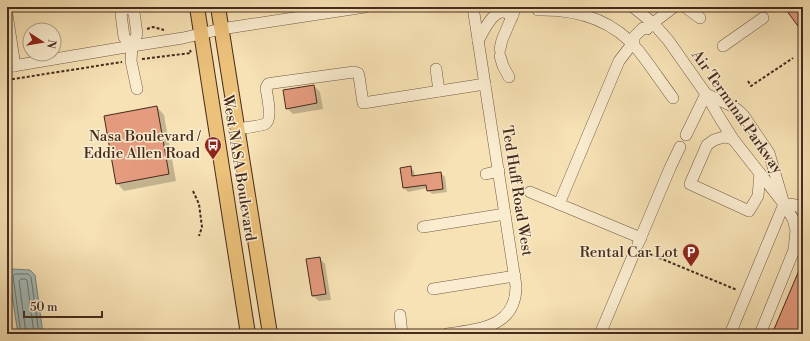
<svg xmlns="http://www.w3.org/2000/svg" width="810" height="341" font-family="'Libre Bodoni',serif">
	<rect width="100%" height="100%" fill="#f7e2b5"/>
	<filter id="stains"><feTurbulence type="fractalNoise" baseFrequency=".005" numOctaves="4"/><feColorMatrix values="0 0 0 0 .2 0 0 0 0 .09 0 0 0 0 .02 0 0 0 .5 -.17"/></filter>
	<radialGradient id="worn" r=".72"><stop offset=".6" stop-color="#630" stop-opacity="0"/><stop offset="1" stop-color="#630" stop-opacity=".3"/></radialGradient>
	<path fill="#a2bbb9" stroke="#7d817b" d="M11 269 30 270 35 275 43 334H18L9 275Z"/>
	<g fill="#0003">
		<path d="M314 86 320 92 323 109 293 114 287 108Z"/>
		<path d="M157 107 164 115 176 181 124 191 117 183Z"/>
		<path d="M410 167 414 171 415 176 441 173 445 177 447 192 432 194 428 190V188L408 192 404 188 401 168Z"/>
		<path d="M319 258 325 264 331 300 319 301 313 296Z"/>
	</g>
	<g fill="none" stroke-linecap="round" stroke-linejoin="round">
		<g stroke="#74736c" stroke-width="1">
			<path d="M21 334 13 276 15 274H28L31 277 39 334"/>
			<path d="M26 334 19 281 21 279H25L27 280 34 334"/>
		</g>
	</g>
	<g fill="#e49b7e" stroke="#452b1e">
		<path d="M784 7H803V33Z"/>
		<path d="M314 85 317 103 286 109 283 90Z"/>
		<path d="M157 106 169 174 116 184 104 116Z"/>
		<path d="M411 166 412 176 441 172 443 189 427 191 426 185 403 188 400 168Z"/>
		<path d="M320 257 326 294 312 296 306 259Z"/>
		<path d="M803 261V334H772Z"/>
	</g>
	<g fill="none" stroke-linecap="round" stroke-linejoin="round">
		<g stroke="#725944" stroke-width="12">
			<g id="minor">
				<path d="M125 7 121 14 124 37 132 46"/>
				<path d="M128 7 134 12 137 34 132 46 131 61 137 89"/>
				<path d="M633 7 653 23 668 40 706 94 718 115 733 139 784 204 793 219 796 230 794 250 760 334"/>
				<path d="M685 7 700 18"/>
				<path d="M538 10C577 9 613 20 638 50 650 65 661 82 673 98"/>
				<path d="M7 14 15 66"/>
				<path d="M648 28 653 23 674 7"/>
				<path d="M478 41C484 30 497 0 512 17"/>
				<path d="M723 46 763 18"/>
				<path d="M500 49 502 40 516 7"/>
				<path d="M500 56 503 66 509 77"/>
				<path d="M7 67 132 46 183 38 221 29 365 7"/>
				<path d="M436 69 439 91"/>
				<path d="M706 94 732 106 739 111 744 116 769 153 784 204 730 334"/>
				<path d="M237 129C243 128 261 126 265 124 273 120 267 95 266 88L268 84 273 83 354 72 358 73 359 76 363 103 485 84"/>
				<path d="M686 135 706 94"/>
				<path d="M733 139 724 137 714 140 707 145 690 184 749 211 758 196 760 173"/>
				<path d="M486 174 499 171"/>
				<path d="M530 192 641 238"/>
				<path d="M559 204 619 61 632 44 634 42V37L643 28 647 29"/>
				<path d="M784 204C793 204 799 204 803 212"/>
				<path d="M423 227 505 214"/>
				<path d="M638 244 670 168 680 147"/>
				<path d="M433 289 515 276"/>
				<path d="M400 315 402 334"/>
				<path d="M447 334C478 329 516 328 516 286L473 7"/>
				<path d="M600 334 635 251"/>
			</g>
		</g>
		<g stroke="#452b1e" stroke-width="16">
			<g id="major">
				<path d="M197 7 248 334"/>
				<path d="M218 7 270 334"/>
			</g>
		</g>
		<g stroke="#452b1e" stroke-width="2" stroke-dasharray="3 2" stroke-linecap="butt">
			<path d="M147 29 153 27 164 30"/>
			<path d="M142 59 191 53 190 50"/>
			<path d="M7 80 122 62"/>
			<path d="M748 81 751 86 793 58"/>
			<path d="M193 191 199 204 202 227 199 236"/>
			<path d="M645 252 737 290"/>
		</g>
		<use href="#minor" stroke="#faeccf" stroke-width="11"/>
		<use href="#major" stroke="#ecc17a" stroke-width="14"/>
	</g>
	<defs>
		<g id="bus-pin" transform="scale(0.9)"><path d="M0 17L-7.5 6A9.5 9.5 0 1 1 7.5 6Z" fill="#8f2418" stroke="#faeccf"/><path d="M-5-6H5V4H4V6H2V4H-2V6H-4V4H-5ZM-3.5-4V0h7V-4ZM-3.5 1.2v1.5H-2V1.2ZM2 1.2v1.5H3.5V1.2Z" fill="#fff"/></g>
		<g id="parking-pin" transform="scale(0.9)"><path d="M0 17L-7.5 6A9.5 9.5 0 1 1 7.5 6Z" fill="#8f2418" stroke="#faeccf"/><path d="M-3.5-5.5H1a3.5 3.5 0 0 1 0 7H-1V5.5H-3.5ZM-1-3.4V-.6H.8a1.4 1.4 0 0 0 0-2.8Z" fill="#fff"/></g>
	</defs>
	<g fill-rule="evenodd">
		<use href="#bus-pin" x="213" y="145"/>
		<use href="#parking-pin" x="691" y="252"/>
	</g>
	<g text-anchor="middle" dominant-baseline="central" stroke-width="3" stroke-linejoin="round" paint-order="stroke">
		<g font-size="15" fill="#452b1e" stroke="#faeccf">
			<text transform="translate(737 112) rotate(55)">Air Terminal Parkway</text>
			<text transform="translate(239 168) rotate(81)">West NASA Boulevard</text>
			<text transform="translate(517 191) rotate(81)">Ted Huff Road West</text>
		</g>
		<g font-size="15" fill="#452b1e" stroke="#faeccf" text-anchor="end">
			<text x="200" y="136">Nasa Boulevard /<tspan x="200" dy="17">Eddie Allen Road</tspan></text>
			<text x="678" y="252">Rental Car Lot</text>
		</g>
	</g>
	<rect width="810" height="341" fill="none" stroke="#f7e2b5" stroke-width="24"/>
	<rect x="8" y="8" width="794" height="325" fill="none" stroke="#452b1e" stroke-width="2"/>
	<rect x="12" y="12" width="786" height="317" fill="none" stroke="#452b1e"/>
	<g transform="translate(42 42) rotate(102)"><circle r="19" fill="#faeccf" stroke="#b29f88"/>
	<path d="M0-3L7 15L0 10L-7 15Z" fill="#8f2418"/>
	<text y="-6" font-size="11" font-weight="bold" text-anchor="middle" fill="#452b1e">N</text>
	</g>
	<path d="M24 311v6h78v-6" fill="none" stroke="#452b1e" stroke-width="2"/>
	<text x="30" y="311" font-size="12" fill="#452b1e" stroke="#faeccf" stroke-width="3" paint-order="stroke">50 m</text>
	<rect width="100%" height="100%" filter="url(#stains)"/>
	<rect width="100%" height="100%" fill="url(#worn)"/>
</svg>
